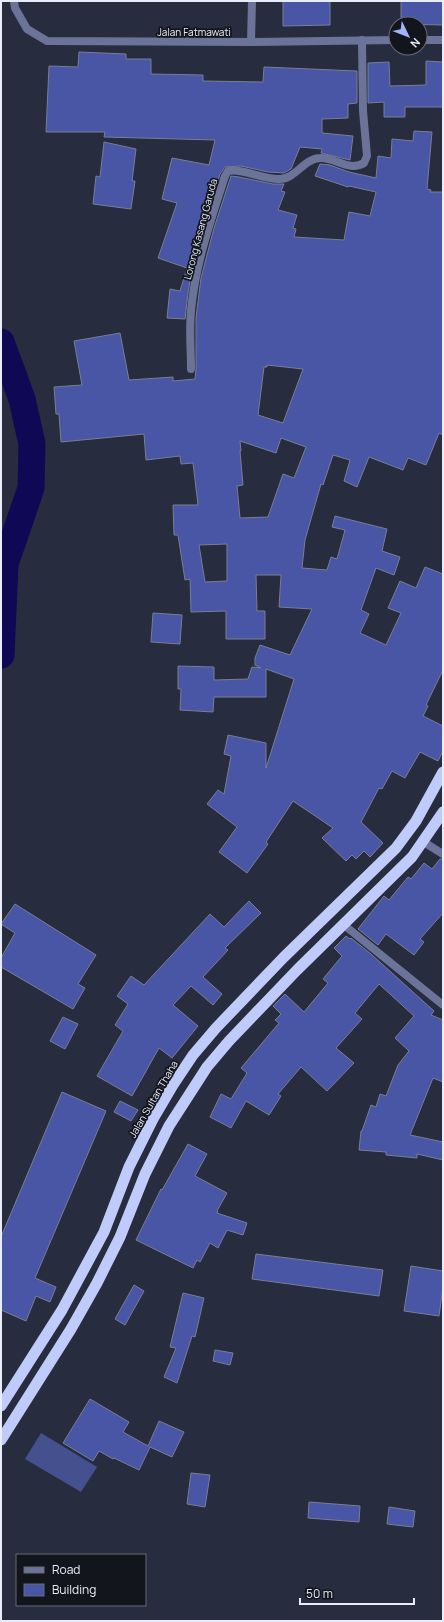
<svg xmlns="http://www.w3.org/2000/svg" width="444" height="1622" font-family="Manrope,sans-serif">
	<rect width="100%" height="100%" fill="#272c3f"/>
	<path fill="#45518f" d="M41 1433 97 1467 81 1492 25 1459Z"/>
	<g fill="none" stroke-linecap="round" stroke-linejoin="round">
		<path stroke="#0f0854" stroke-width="27" d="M1 342 22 399 32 444 31 488 5 564 1 655"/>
	</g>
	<g fill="#4856a5" stroke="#787e94" fill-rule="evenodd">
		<path d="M283 1H330V25L283 26Z"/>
		<path d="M401 1H443V25L401 24Z"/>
		<path d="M79 52 126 54V59H151V74L203 75V81L263 82 264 67 357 71V103L348 104V118L322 119V133L353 136 350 160 321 153 322 149 300 147 291 169 284 173 268 172 241 166 225 167 220 174 194 258 188 293 185 319 167 318 170 289 180 291 187 268 158 258 177 203 162 199 172 158 209 165 215 140 104 137 105 132H46L49 66 78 67Z"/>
		<path d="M426 61 443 62V107H405V117H384V102L368 103V63L389 62 390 86 426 85Z"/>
		<path d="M414 131 432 132 427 189 431 190 430 192H443V435L439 433 426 465 408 458 403 470 369 457 357 487 344 481 350 460 333 455 323 485 321 484 305 540 302 568 327 570 331 557 337 559 345 530 332 527 335 516 387 529 382 551 400 557 394 575 376 568 361 610 369 614 360 633 386 645 401 613 388 608 400 581 416 588 425 567 443 574V670L426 705 428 706 423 716 443 726V751L438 761 420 752 405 778 392 771 382 789 379 788 361 822 383 843 370 857 364 851 356 859 352 855 346 861 322 838 333 828 293 801 266 842 268 844 247 873 219 852 237 827 207 804 218 790 224 794 231 756 224 754 228 735 266 743V768L294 679 266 669V697H214L213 712 180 710 181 689H178V666L214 667V680L248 679 252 667 261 668 255 665V658L260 645 290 655 312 609 279 607 281 575H256L257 611H265V639H226V611L191 612 190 579 185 580 178 535H174L173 505H198L193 463 181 464 180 456 146 460 144 434 61 442 59 414H56L54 387 82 385 74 341 120 333 129 380 173 377V381L195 379 196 369V318L201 278 214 228 231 176 239 177 273 184H284L281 191 285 192 278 210 297 215 293 228 296 229 294 237 344 240 349 212 370 216 376 192 349 186 348 187 315 176 320 164 330 165 349 172 376 178 378 156 391 158 392 139 413 141ZM267 365 303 369 283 423 258 415 264 367H267ZM281 438 306 447 294 478 283 474 268 517 240 518 237 486 243 485 240 451H241L240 441 276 453ZM227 544V581L205 582 199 545Z"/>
		<path d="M104 142 136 149 132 181H135L131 209 93 204 96 176 100 177Z"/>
		<path d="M153 613 182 615 180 644 151 642Z"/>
		<path d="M440 859H443V913L420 939 424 942 414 955 386 934 378 945 358 929 384 896 389 900 408 877 411 879 424 863 432 869Z"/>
		<path d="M249 901 261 913 225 948 228 950 203 977 222 994 213 1005 191 986 173 1005 198 1026 172 1058 159 1048 132 1096 97 1076 123 1031 115 1025 128 1004 117 996 131 976 144 985 210 914 224 927Z"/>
		<path d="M15 904 96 955 78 984 85 988 73 1009 1 967V958L15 933 1 924Z"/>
		<path d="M346 936 350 939 351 938 371 954 434 1011 431 1015 443 1020V1082L433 1078 410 1135 443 1142V1160L417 1154V1158L386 1155V1152L359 1150 361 1131H362L371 1105 376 1107 380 1094 386 1096 398 1065 409 1051 395 1038 414 1016 379 984 355 1013 362 1019 336 1048 354 1063 327 1091 301 1067 278 1094 281 1096 269 1115 246 1101 231 1128 210 1117 221 1094 231 1099 247 1073 241 1068 279 1023 275 1020 281 1014 273 1006 285 994 304 1012 328 983 323 979 342 956 334 948Z"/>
		<path d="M63 1017 78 1024 65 1049 50 1041Z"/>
		<path d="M62 1092 106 1111 35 1278 56 1287 50 1302 36 1296 26 1321 1 1310V1237Z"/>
		<path d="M120 1101 138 1110 131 1121 114 1112Z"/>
		<path d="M188 1144 207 1154 195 1176 227 1193 217 1211H218L217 1213 247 1223 243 1235 227 1230 218 1248 210 1243 200 1262 197 1260 193 1268 136 1240 161 1189 162 1190Z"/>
		<path d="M256 1254 383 1270 379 1296 252 1279Z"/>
		<path d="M411 1266 443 1271V1287L439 1316 404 1311Z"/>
		<path d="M134 1285 144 1291 125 1325 115 1319Z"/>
		<path d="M183 1293 204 1298 195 1337 192 1336 177 1383 164 1377 176 1348 170 1347Z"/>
		<path d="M215 1350 233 1353 230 1365 213 1361Z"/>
		<path d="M90 1399 129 1422 123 1432 148 1446 159 1421 184 1432 172 1457 150 1447 139 1470 114 1458 113 1459 99 1451 93 1461 63 1443Z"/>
		<path d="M191 1473 210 1475 205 1507 187 1504Z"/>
		<path d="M309 1502 360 1506 359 1522 308 1518Z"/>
		<path d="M389 1507 415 1511 413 1527 387 1524Z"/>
	</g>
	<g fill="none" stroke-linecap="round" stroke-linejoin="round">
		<g stroke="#6b7498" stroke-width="8">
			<path d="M14 1 15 8 27 29 47 41 251 42 396 40"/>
			<path d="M420 40H443"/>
			<path d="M251 42 252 1"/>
			<path d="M191 369C191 350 189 330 191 311 195 265 211 220 225 176L228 171C243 168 263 180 280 179 295 179 305 158 320 158 335 157 349 172 364 163L367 156 363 111 362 40"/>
			<path d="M422 841 443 854"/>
			<path d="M344 925 443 1005"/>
		</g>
		<g stroke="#bfcbfa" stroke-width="11">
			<path d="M1 1406 62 1310 104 1232 129 1167 153 1119 173 1085 193 1055 216 1028 284 957 396 848 416 821 443 772"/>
			<path d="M1 1440 71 1329 97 1283 120 1237 145 1174 169 1126 207 1067 229 1041 297 970 412 857 443 812"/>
		</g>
	</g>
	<g text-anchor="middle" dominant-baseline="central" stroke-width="3.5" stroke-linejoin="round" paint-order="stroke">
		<g font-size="10" fill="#e9edf9" stroke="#13151d">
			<text x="194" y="32">Jalan Fatmawati</text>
			<text transform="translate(200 229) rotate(-75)">Lorong Kasang Garuda</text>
			<text transform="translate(153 1099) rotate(-60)">Jalan Sultan Thaha</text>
		</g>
	</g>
	<rect width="444" height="1622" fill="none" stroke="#e9edf9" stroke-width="4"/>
	<rect x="16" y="1554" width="130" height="52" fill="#13151d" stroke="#696b75"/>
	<rect x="24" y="1567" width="20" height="6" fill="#6b7498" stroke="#696b75"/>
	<text x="52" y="1574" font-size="12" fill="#e9edf9">Road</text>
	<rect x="24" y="1584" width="20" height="12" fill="#4856a5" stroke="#696b75"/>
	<text x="52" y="1594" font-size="12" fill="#e9edf9">Building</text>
	<g transform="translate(408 36) rotate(133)"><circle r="19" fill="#13151d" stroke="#696b75"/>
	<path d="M0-3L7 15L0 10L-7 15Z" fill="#a1b3fd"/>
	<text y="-6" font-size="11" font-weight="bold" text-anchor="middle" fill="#e9edf9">N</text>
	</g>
	<path d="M300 1598v6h114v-6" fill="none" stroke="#e9edf9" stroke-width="2"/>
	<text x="306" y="1598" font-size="12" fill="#e9edf9" stroke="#13151d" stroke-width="3" paint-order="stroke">50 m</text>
</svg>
